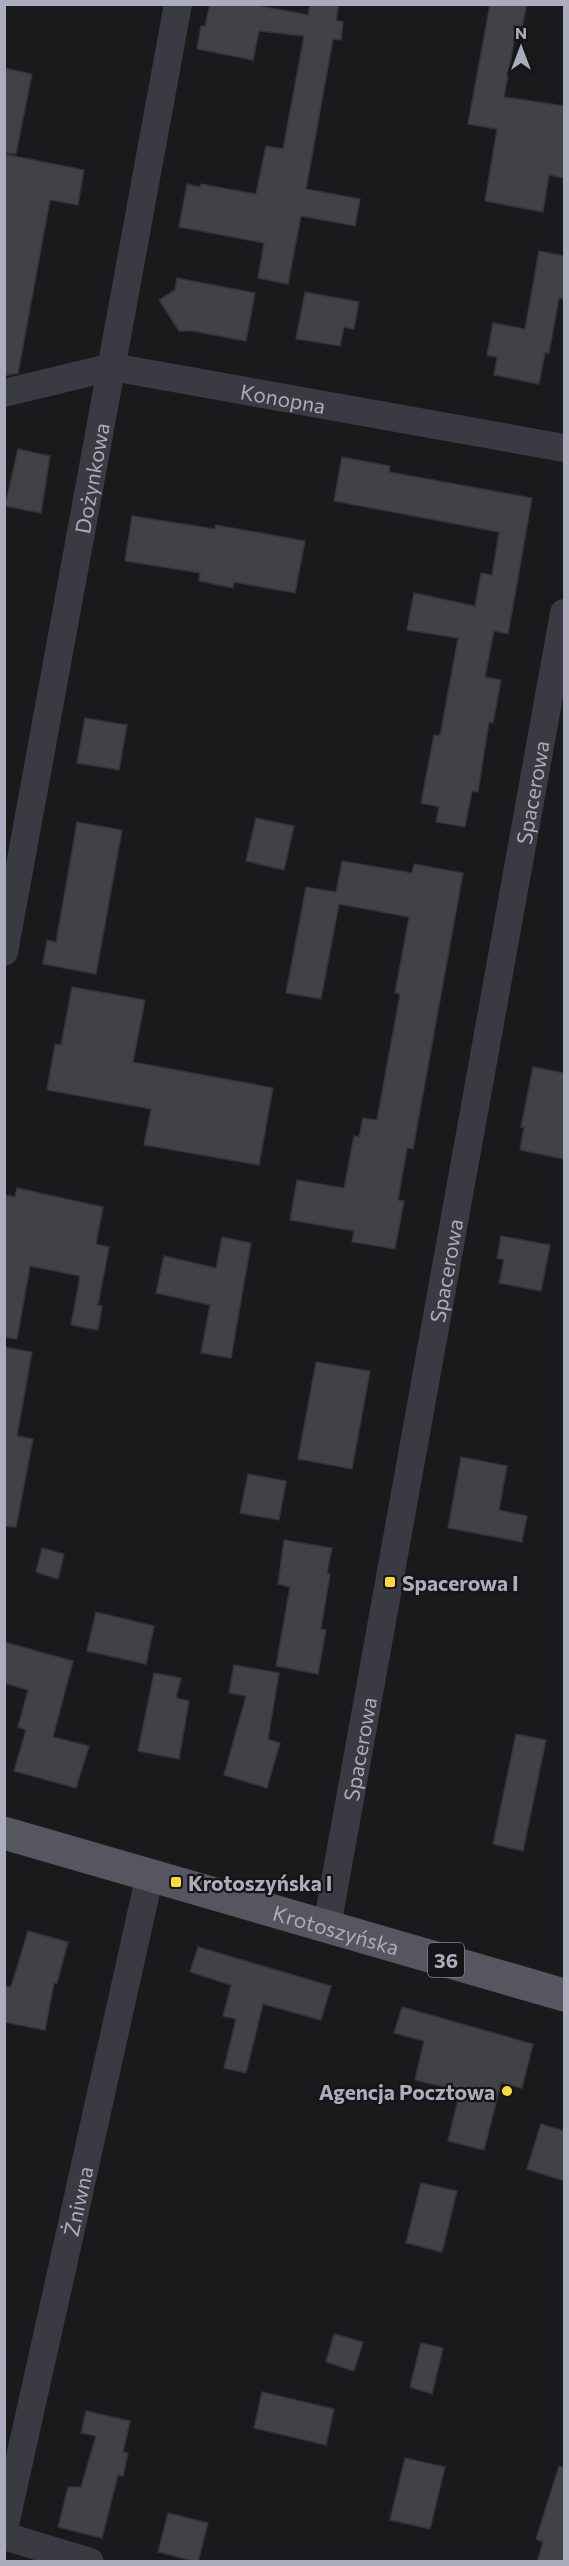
<svg xmlns="http://www.w3.org/2000/svg" width="569" height="2566" font-family="Commissioner,sans-serif">
	<rect width="100%" height="100%" fill="#1a191c"/>
	<g fill="#414147" stroke="#343338" stroke-width="1.5">
		<path d="M210 4H250L308 15 310 4H339L336 20 343 22 341 40 333 39 306 189 360 199 355 226 301 216 288 284 258 278 264 243 179 227 187 184 200 187 201 184 256 194 266 146 283 149 304 36 259 31 253 60 197 49 201 26H205Z"/>
		<path d="M490 4H527L521 32 516 31 504 97 564 106V178L549 175 543 212 485 201 497 129 468 124Z"/>
		<path d="M4 68 32 74 16 154 4 153Z"/>
		<path d="M4 154 84 170 78 205 50 200 18 373 4 376Z"/>
		<path d="M539 251 564 256V299L559 298 549 353H545L539 384 494 375 497 357 487 355 493 323 525 329Z"/>
		<path d="M177 278 255 293 246 341 193 331H179L159 300 175 290Z"/>
		<path d="M305 292 359 302 354 329 344 327 340 346 296 339Z"/>
		<path d="M18 449 50 456 41 513 5 506Z"/>
		<path d="M342 457 390 466 389 472 532 498 508 634 494 631 485 677 501 680 493 723 489 722 478 792 472 791 465 827 436 822 439 807 421 803 434 735 440 736 458 638 407 630 414 593 475 606 481 573 492 575 499 532 334 501Z"/>
		<path d="M132 516 215 529 216 525 305 541 295 593 234 582 233 588 199 581 200 573 125 561Z"/>
		<path d="M85 718 127 725 119 770 77 763Z"/>
		<path d="M256 818 294 826 284 870 246 861Z"/>
		<path d="M77 822 122 830 96 974 43 964 47 940 56 942Z"/>
		<path d="M342 861 412 873 414 864 463 873 413 1149 407 1148 398 1200 404 1201 395 1249 352 1242 354 1231 290 1220 297 1180 344 1188 354 1136 359 1137 363 1118 377 1120 400 994 395 993 409 917 339 904 321 999 286 993 306 887 336 892Z"/>
		<path d="M72 987 145 1000 133 1062 273 1088 259 1165 144 1145 151 1109 47 1090 55 1044 61 1045Z"/>
		<path d="M533 1067 564 1073V1159L520 1150 524 1127H521Z"/>
		<path d="M17 1188 103 1207 96 1244 109 1247 98 1305 102 1306 98 1330 71 1325 80 1276 30 1266 17 1339 4 1337V1195L15 1197Z"/>
		<path d="M501 1236 550 1245 541 1291 499 1283 504 1260 497 1258Z"/>
		<path d="M222 1237 251 1243 231 1358 201 1353 210 1305 156 1293 164 1256 216 1268Z"/>
		<path d="M4 1347 32 1352 17 1436 33 1439 16 1527 4 1526Z"/>
		<path d="M316 1362 370 1371 352 1469 298 1459Z"/>
		<path d="M461 1457 507 1466 499 1510 527 1516 522 1542 448 1528Z"/>
		<path d="M248 1474 286 1481 279 1520 240 1513Z"/>
		<path d="M284 1540 332 1548 327 1573 330 1574 321 1629 326 1630 318 1674 276 1666 290 1587 278 1584Z"/>
		<path d="M42 1548 64 1554 58 1579 36 1572Z"/>
		<path d="M96 1612 154 1626 146 1664 87 1651Z"/>
		<path d="M4 1642 73 1661 53 1737 89 1746 76 1788 14 1771 26 1730 18 1727 28 1690 4 1683Z"/>
		<path d="M234 1665 279 1673 268 1739 280 1743 267 1788 224 1775 246 1696 229 1693Z"/>
		<path d="M154 1673 181 1678 176 1698 189 1701 179 1759 138 1751Z"/>
		<path d="M516 1734 546 1740 523 1851 493 1844Z"/>
		<path d="M28 1931 68 1942 57 1983H54L45 2030 4 2022V1986L11 1987Z"/>
		<path d="M198 1947 331 1986 321 2020 263 2004 246 2073 224 2068 236 2019 223 2016 231 1985 190 1972Z"/>
		<path d="M402 2007 533 2044 522 2088 501 2083 484 2150 448 2141 460 2091 415 2080 424 2041 394 2033Z"/>
		<path d="M541 2124 564 2131V2181L527 2169Z"/>
		<path d="M421 2183 457 2191 442 2252 406 2243Z"/>
		<path d="M334 2334 363 2342 354 2371 326 2362Z"/>
		<path d="M421 2343 443 2348 432 2394 410 2387Z"/>
		<path d="M262 2392 334 2409 326 2445 254 2428Z"/>
		<path d="M86 2411 130 2421 123 2452 128 2453 123 2476 118 2475 102 2538 58 2527 68 2487H81L96 2436 81 2433Z"/>
		<path d="M405 2458 445 2467 430 2529 390 2520Z"/>
		<path d="M559 2466 564 2467V2562H537L543 2542 536 2539Z"/>
		<path d="M168 2513 208 2523 198 2562 158 2552Z"/>
	</g>
	<g fill="none" stroke-linecap="round" stroke-linejoin="round">
		<g stroke="#3a3a42" stroke-width="28">
			<path id="s1" d="M4 393 112 367 564 448"/>
			<path id="s2" d="M4 952 178 4"/>
			<path id="s3" d="M327 1926 564 613"/>
			<path id="s4" d="M4 2529 150 1874"/>
			<path d="M4 2536 90 2562"/>
		</g>
		<path stroke="#565661" stroke-width="33" id="s5" d="M4 1833 564 1995"/>
	</g>
	<g fill="#ffdb2f" stroke="#151417" stroke-width="2">
		<rect x="384" y="1576" width="12" height="12" rx="3"/>
		<rect x="170" y="1876" width="12" height="12" rx="3"/>
		<circle cx="507" cy="2091" r="6"/>
	</g>
	<g text-anchor="middle" dominant-baseline="central" stroke-width="4.5" stroke-linejoin="round" paint-order="stroke">
		<rect fill="#151417" stroke="#7e7f8b" stroke-width="1.5" x="428" y="1943" width="36" height="34" rx="4.5"/>
		<g font-size="20" font-weight="bold" fill="#abadbd">
			<text x="446" y="1960">36</text>
		</g>
		<g font-size="21" fill="#abadbd" stroke="#151417">
			<text stroke="none"><textPath href="#s1" startOffset="285">Konopna</textPath></text>
			<text stroke="none"><textPath href="#s2" startOffset="482">Dożynkowa</textPath></text>
			<text stroke="none"><textPath href="#s3" startOffset="1152">Spacerowa</textPath></text>
			<text stroke="none"><textPath href="#s3" startOffset="666">Spacerowa</textPath></text>
			<text stroke="none"><textPath href="#s3" startOffset="180">Spacerowa</textPath></text>
			<text stroke="none"><textPath href="#s5" startOffset="346">Krotoszyńska</textPath></text>
			<text stroke="none"><textPath href="#s4" startOffset="336">Żniwna</textPath></text>
		</g>
		<g font-size="21" font-weight="bold" fill="#abadbd" stroke="#151417" text-anchor="start">
			<text x="402" y="1582">Spacerowa I</text>
			<text x="188" y="1882">Krotoszyńska I</text>
			<text x="495" y="2091" text-anchor="end">Agencja Pocztowa</text>
		</g>
	</g>
	<rect width="569" height="2566" fill="none" stroke="#abadbd" stroke-width="12"/>
	<g transform="translate(521 48)" stroke="#151417" stroke-width="4.5" paint-order="stroke">
	<path d="M0-4.5L10 22L0 15L-10 22Z" fill="#abadbd"/>
	<text y="-9" font-size="16" font-weight="bold" text-anchor="middle" fill="#abadbd">N</text>
	</g>
</svg>
